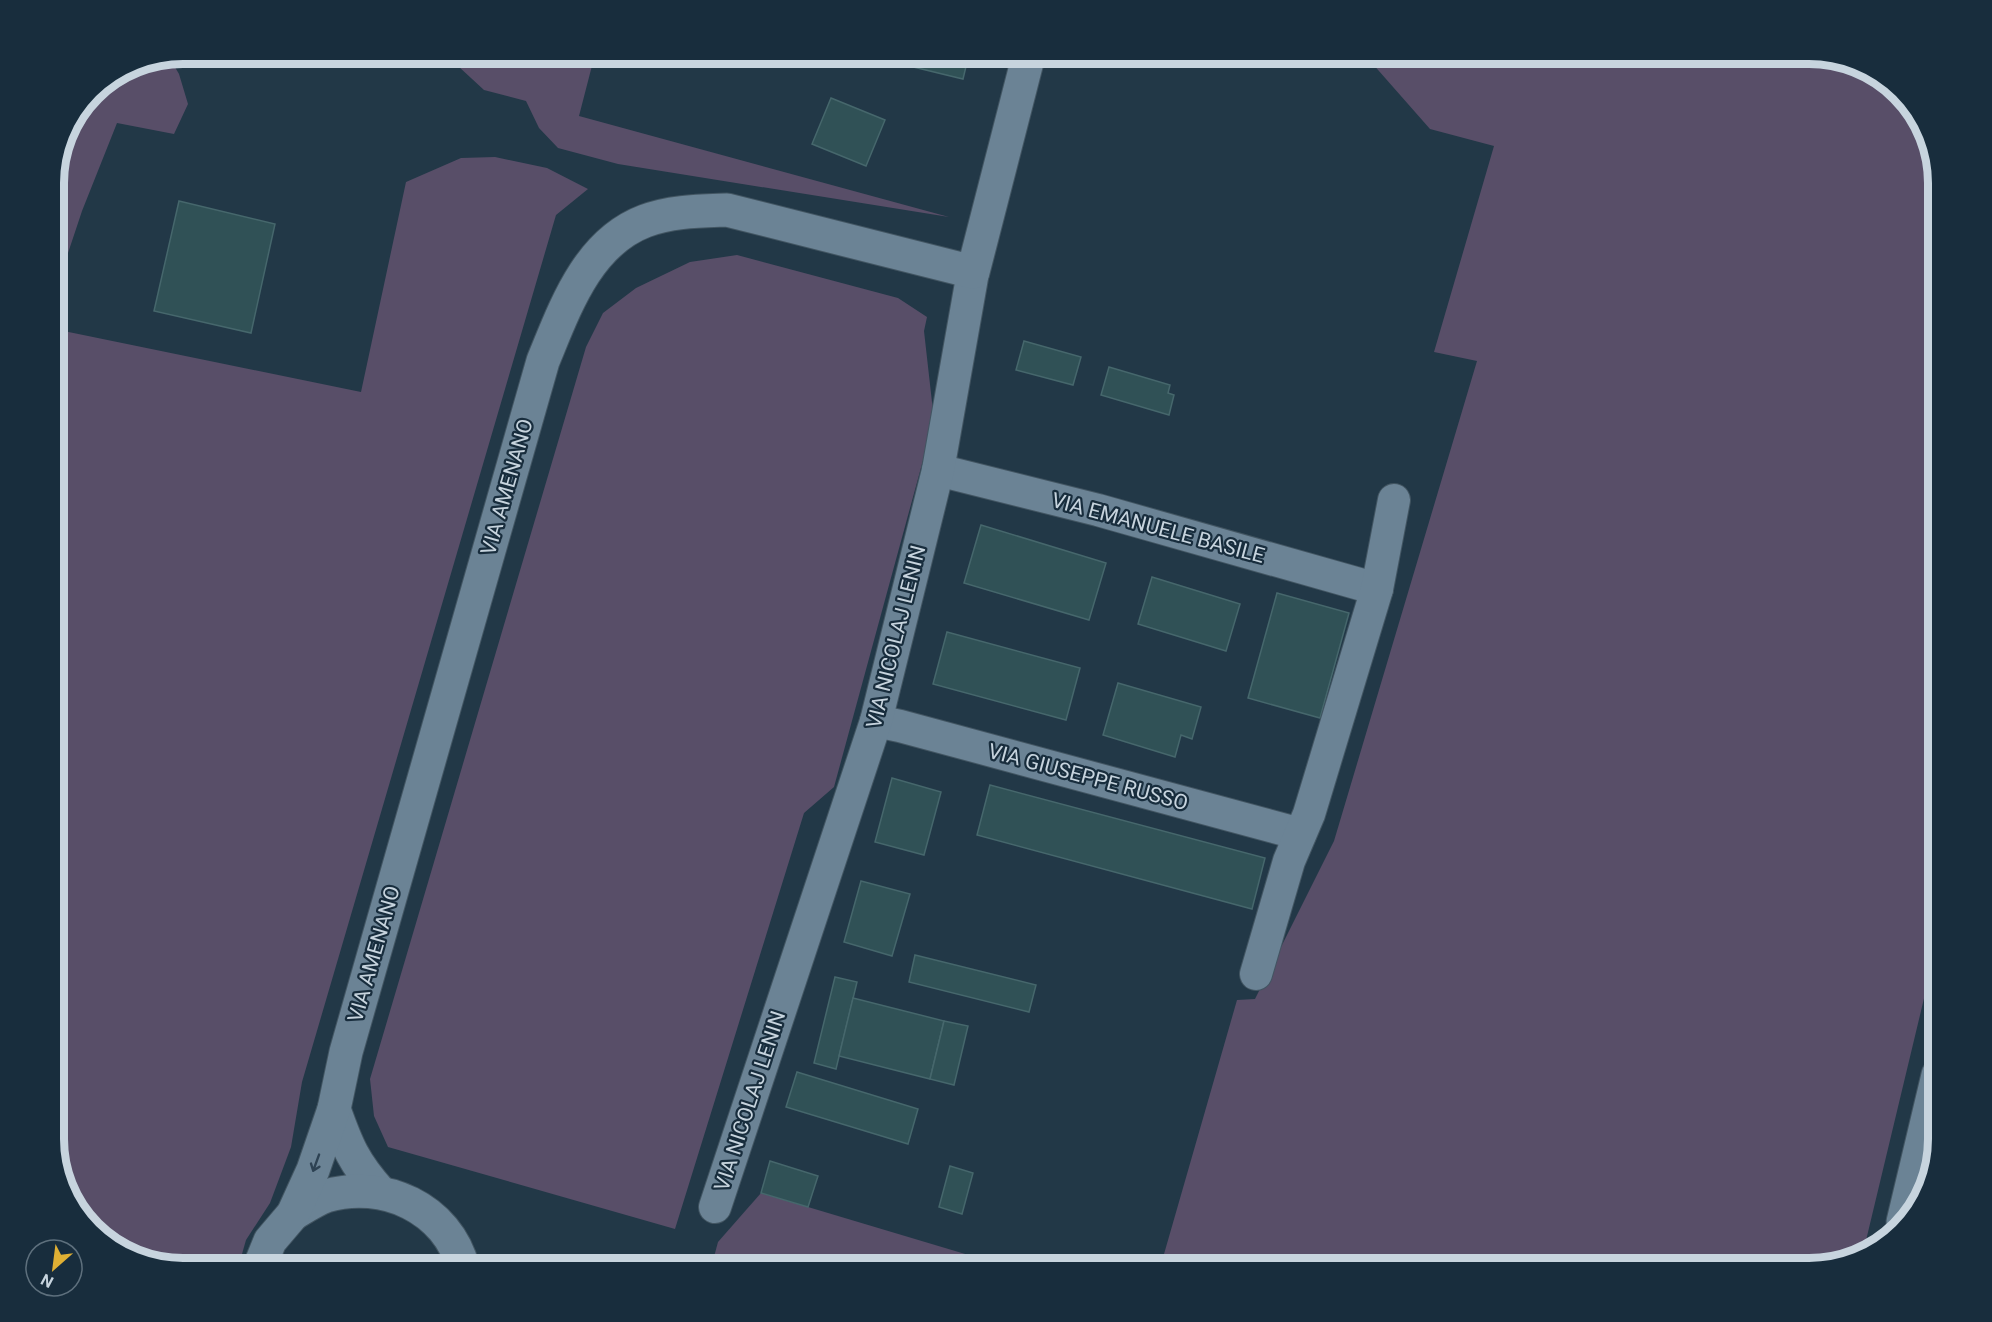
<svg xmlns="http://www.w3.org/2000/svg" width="1992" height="1322" font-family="Roboto,sans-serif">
	<rect width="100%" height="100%" fill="#223847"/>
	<g fill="#584e68">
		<path d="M445 54H595L579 116 949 217 618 164 558 148 539 128 526 101 484 90Z"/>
		<path d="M1364 54H1808L1880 76 1921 119 1938 183V940L1863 1253 1809 1268H1160L1237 1000 1255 999 1334 841 1477 361 1434 352 1494 146 1430 129Z"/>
		<path d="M169 57 179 74 188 104 174 134 117 123 82 211 54 295V176L64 134 92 92 134 64Z"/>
		<path d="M495 157 547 168 588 189 556 215 302 1082 291 1147 270 1203 246 1240 238 1268H184L112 1246 71 1203 54 1146V329L361 392 406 182 461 158Z"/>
		<path d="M737 255 898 298 927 317 924 331 934 420 834 787 804 813 675 1229 388 1147 374 1116 370 1079 586 347 603 313 636 288 690 262Z"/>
		<path d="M761 1193 1012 1268H711L718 1242Z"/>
	</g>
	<g fill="#305156" stroke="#46676c" stroke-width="1.5">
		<path d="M877 54H969L963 79 876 58Z"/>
		<path d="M831 98 885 120 866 166 812 144Z"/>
		<path d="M179 201 275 224 251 333 154 311Z"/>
		<path d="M1024 341 1081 357 1073 385 1016 370Z"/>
		<path d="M1109 367 1170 385 1168 393 1174 395 1169 415 1101 395Z"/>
		<path d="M981 525 1106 563 1089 620 964 583Z"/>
		<path d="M1152 577 1240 604 1226 651 1138 624Z"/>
		<path d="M1277 593 1349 613 1320 718 1248 698Z"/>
		<path d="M947 632 1080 668 1066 720 933 684Z"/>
		<path d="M1118 683 1201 707 1192 739 1181 735 1175 757 1103 735Z"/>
		<path d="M892 778 941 792 924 855 875 842Z"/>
		<path d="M990 785 1265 858 1252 909 977 835Z"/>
		<path d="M861 881 910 894 892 956 844 942Z"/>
		<path d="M915 955 1036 985 1029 1012 909 982Z"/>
		<path d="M835 977 857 982 836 1069 814 1063Z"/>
		<path d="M853 998 944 1021 930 1079 839 1056Z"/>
		<path d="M944 1021 968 1026 954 1085 930 1079Z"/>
		<path d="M797 1072 918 1109 908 1144 786 1107Z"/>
		<path d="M770 1161 818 1176 808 1207 761 1193Z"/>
		<path d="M950 1166 973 1173 962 1214 939 1207Z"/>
	</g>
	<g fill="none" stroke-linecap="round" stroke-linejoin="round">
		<g stroke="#425562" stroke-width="34">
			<g id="minor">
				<path d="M938 470 1098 510 1377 589"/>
				<path d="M876 721 900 726 1300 834"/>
				<path d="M1256 974 1289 861 1309 814 1377 589 1394 500"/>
				<path d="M715 1207 876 721 938 470 973 272"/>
			</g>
		</g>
		<g stroke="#425562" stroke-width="35">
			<path id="tertiary" d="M1903 1222 1938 1075"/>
		</g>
		<g stroke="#425562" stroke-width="35">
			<g id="secondary">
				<path d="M334 1109C347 1146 354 1163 380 1192"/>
				<path d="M293 1214C303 1208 315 1200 326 1196 383 1179 448 1208 463 1268"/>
				<path d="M259 1268 270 1241 293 1214 313 1170 334 1109 346 1052 543 361C565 308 587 243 645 221 671 211 700 211 727 210L973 272 1029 54"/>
			</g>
		</g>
		<use href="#minor" stroke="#6b8395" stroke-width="32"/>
		<use href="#tertiary" stroke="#6b8395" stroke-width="33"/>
		<use href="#secondary" stroke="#6b8395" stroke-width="33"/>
	</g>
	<defs><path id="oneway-shaft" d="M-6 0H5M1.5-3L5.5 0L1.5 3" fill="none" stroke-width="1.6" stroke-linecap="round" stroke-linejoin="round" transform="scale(1.5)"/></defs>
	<use stroke="#2d4253" href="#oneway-shaft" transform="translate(316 1163) rotate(110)"/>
	<g text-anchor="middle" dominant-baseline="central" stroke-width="4.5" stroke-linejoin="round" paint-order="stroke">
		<g font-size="21" fill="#c7d4de" stroke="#182d3d">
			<text transform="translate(507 487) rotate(-74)">VIA AMENANO</text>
			<text transform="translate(1158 528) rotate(15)">VIA EMANUELE BASILE</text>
			<text transform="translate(896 637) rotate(-76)">VIA NICOLAJ LENIN</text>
			<text transform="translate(1088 777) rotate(15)">VIA GIUSEPPE RUSSO</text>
			<text transform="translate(374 954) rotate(-74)">VIA AMENANO</text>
			<text transform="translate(750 1101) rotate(-72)">VIA NICOLAJ LENIN</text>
		</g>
	</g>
	<path d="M0 0H1992V1322H0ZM183 64H1809A119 119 0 0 1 1928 183V1139A119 119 0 0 1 1809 1258H183A119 119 0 0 1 64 1139V183A119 119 0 0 1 183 64Z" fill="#182d3d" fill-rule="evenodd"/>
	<path fill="none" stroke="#c7d4de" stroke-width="8" d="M183 64H1809A119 119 0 0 1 1928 183V1139A119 119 0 0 1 1809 1258H183A119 119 0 0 1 64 1139V183A119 119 0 0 1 183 64Z"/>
	<g transform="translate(54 1268) rotate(208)"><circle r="28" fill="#182d3d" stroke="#5e707d" stroke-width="1.5"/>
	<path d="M0-4.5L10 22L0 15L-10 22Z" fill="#e0b034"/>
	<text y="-9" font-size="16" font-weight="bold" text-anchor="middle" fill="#c7d4de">N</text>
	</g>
</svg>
